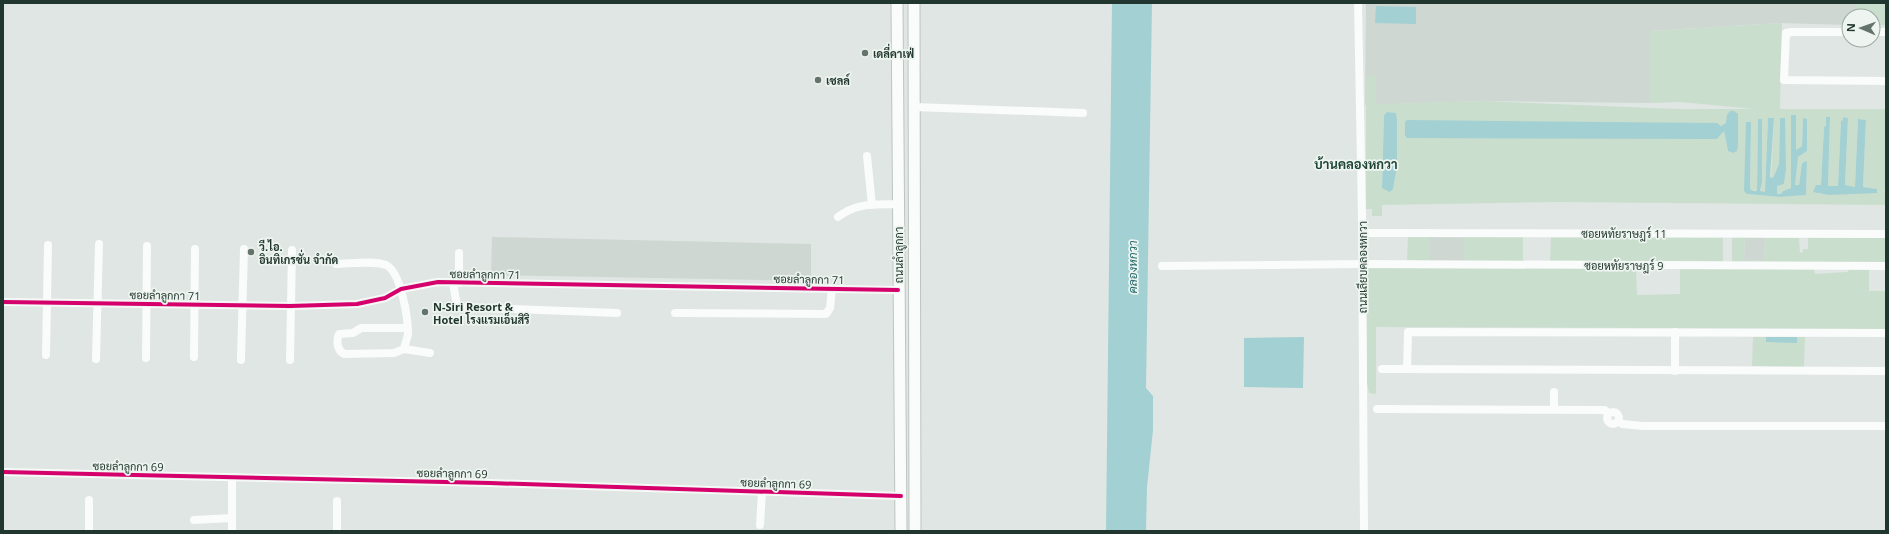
<svg xmlns="http://www.w3.org/2000/svg" width="1889" height="534" font-family="'Open Sans',Sarabun,sans-serif">
	<rect width="100%" height="100%" fill="#e0e6e3"/>
	<g fill="#ced7d2">
		<path d="M1366 3H1856V16H1849V25L1782 23 1649 31V103L1484 101 1365 105Z"/>
		<path d="M492 237 811 244V281L491 275Z"/>
		<rect x="1430" y="237" width="34" height="24"/>
		<path d="M1745 237 1765 238 1764 261 1744 260Z"/>
	</g>
	<g fill="#cadece" fill-rule="evenodd">
		<path d="M1856 3H1886V25H1873V16H1856Z"/>
		<path d="M1782 23 1780 109H1886V188L1884 192 1886 194V205L1558 202 1382 205V216H1372V209H1366V78L1372 74 1376 76V104L1484 101 1678 109H1754L1680 102 1649 103V31ZM1387 112 1396 113 1397 120V167L1393 189 1382 188 1384 115ZM1796 115V150L1802 146 1803 118 1804 152C1793 158 1796 175 1795 186L1799 185 1802 163 1807 161 1806 195 1780 197 1747 194 1746 122H1751L1750 189 1757 191 1758 120 1762 119V182L1760 192H1765L1768 118H1774L1771 178H1773L1779 164 1780 118 1786 170 1784 184 1777 186V194H1781L1783 191 1791 188V150ZM1843 117 1848 118 1845 186 1855 187 1858 119 1866 120 1863 187 1877 189 1820 194 1814 189 1821 185 1824 127H1826L1830 118 1828 186H1838L1841 121H1843ZM1726 123 1733 153 1728 151 1724 131 1717 139 1719 125 1723 126Z"/>
		<path d="M1523 236V262L1464 261V237Z"/>
		<path d="M1408 237H1430V261H1407Z"/>
		<path d="M1551 237H1723V262H1550Z"/>
		<path d="M1732 237H1745L1744 260 1764 261 1765 238H1799L1800 253 1803 252V249H1808V238H1886V263L1732 262Z"/>
		<path d="M1368 268H1636L1637 295 1680 294V269H1814L1815 274 1847 272 1850 269H1869V291H1886V329L1376 327V394L1369 393 1366 378V271Z"/>
		<path d="M1753 337H1766V342H1797V337H1805L1804 368 1752 366Z"/>
	</g>
	<g fill="#a3d0d2">
		<path d="M1112 3H1152L1146 388 1153 396V430L1147 487 1146 531H1106Z"/>
		<path d="M1376 6 1416 7V24L1375 23Z"/>
		<path d="M1730 111H1734L1738 114V146L1737 151 1733 153 1728 151 1724 131 1717 139 1407 138 1405 135V122L1407 120 1717 123 1721 126 1726 123 1727 115Z"/>
		<path d="M1387 112 1396 113 1397 120V167L1393 189 1390 192 1382 188 1384 115Z"/>
		<path d="M1791 115H1796V150L1802 146 1803 118 1807 119V151L1798 157 1795 185H1799L1802 163 1807 161 1806 195 1780 197 1747 194 1744 191 1746 122H1751L1750 189 1754 191H1757L1758 119H1762V182L1760 191 1765 192 1768 118H1774L1770 177 1773 178 1779 164 1780 118H1785L1786 170 1784 184 1777 186V194H1781L1783 191 1791 188Z"/>
		<path d="M1826 117H1830L1828 186H1838L1841 120 1843 121V117L1848 118 1845 185 1855 187 1858 119 1866 120 1863 187 1877 189V193L1829 195 1813 192 1816 185H1821L1824 127 1826 126Z"/>
		<path d="M1304 337 1303 388 1244 387V338Z"/>
		<path d="M1766 337H1797V343L1766 342Z"/>
	</g>
	<g fill="none" stroke-linecap="round" stroke-linejoin="round">
		<g stroke="#bdc5c1" stroke-width="13">
			<g id="secondary">
				<path d="M897 3 901 531"/>
				<path d="M914 3 915 531"/>
			</g>
		</g>
		<g stroke="#fafbfb" stroke-width="8">
			<path d="M1358 3 1362 218 1364 531"/>
			<path d="M1849 32H1792L1786 33 1784 80 1886 81"/>
			<path d="M1873 32H1886"/>
			<path d="M914 107 1083 113"/>
			<path d="M867 156 872 205"/>
			<path d="M838 217C858 202 874 205 898 204"/>
			<path d="M1362 233 1886 234"/>
			<path d="M459 253V283"/>
			<path d="M336 264C349 264 374 260 386 265 401 272 408 318 408 334 407 339 405 344 404 349L394 353 344 354C337 350 336 341 339 334L353 333 361 328H407"/>
			<path d="M1162 266 1362 264 1886 266"/>
			<path d="M453 283 457 306 461 307 617 313"/>
			<path d="M3 302 290 306 357 304 385 298 401 289 438 282 898 290"/>
			<path d="M675 313 826 314 830 308 832 288"/>
			<path d="M404 349 430 353"/>
			<path d="M46 355 48 245"/>
			<path d="M194 357 195 249"/>
			<path d="M146 358 147 246"/>
			<path d="M96 359 99 244"/>
			<path d="M241 360 244 249"/>
			<path d="M290 360 292 250"/>
			<path d="M1382 369 1886 371"/>
			<path d="M1407 369 1408 332 1886 333"/>
			<path d="M1675 371V332"/>
			<path d="M1377 409 1605 410 1608 414"/>
			<path d="M1554 409V392"/>
			<circle cx="1613" cy="418" r="6"/>
			<path d="M1619 421 1622 424 1643 426H1886"/>
			<path d="M3 472 490 483 901 496"/>
			<path d="M337 501V531"/>
			<path d="M194 520 232 518"/>
			<path d="M760 525 762 492"/>
			<path d="M89 531V500"/>
			<path d="M232 531V477"/>
		</g>
		<use href="#secondary" stroke="#fafbfb" stroke-width="11"/>
		<g stroke="#eef5f0" stroke-width="6">
			<g id="cycleway">
				<path d="M3 302 290 306 357 304 385 298 401 289 438 282 898 290"/>
				<path d="M3 472 490 483 901 496"/>
			</g>
		</g>
		<use href="#cycleway" stroke="#d6006c" stroke-width="4"/>
	</g>
	<g fill="#64746d" stroke="#eef5f0" stroke-width="1.5">
		<circle cx="865" cy="53" r="4"/>
		<circle cx="818" cy="80" r="4"/>
		<circle cx="251" cy="252" r="4"/>
		<circle cx="425" cy="312" r="4"/>
	</g>
	<g text-anchor="middle" dominant-baseline="central" stroke-width="3.5" stroke-linejoin="round" paint-order="stroke">
		<g font-size="11" font-weight="bold" fill="#21362e" stroke="#eef5f0" text-anchor="start">
			<text x="873" y="53">เดลี่คาเฟ่</text>
			<text x="826" y="80">เชลล์</text>
			<text x="259" y="246">วี.ไอ.<tspan x="259" dy="13">อินทิเกรชั่น จำกัด</tspan></text>
			<text x="433" y="306">N-Siri Resort &amp;<tspan x="433" dy="13">Hotel โรงแรมเอ็นสิริ</tspan></text>
		</g>
		<g font-size="11" fill="#21362e" stroke="#eef5f0">
			<text x="1624" y="233">ซอยหทัยราษฎร์ 11</text>
			<text transform="translate(898 255) rotate(-90)">ถนนลำลูกกา</text>
			<text x="1624" y="265">ซอยหทัยราษฎร์ 9</text>
			<text transform="translate(1362 267) rotate(-90)">ถนนเลียบคลองหกวา</text>
			<text transform="translate(485 274) rotate(1)">ซอยลำลูกกา 71</text>
			<text transform="translate(809 279) rotate(1)">ซอยลำลูกกา 71</text>
			<text transform="translate(165 295) rotate(1)">ซอยลำลูกกา 71</text>
			<text transform="translate(128 466) rotate(1)">ซอยลำลูกกา 69</text>
			<text transform="translate(452 473) rotate(1)">ซอยลำลูกกา 69</text>
			<text transform="translate(776 483) rotate(2)">ซอยลำลูกกา 69</text>
		</g>
		<g font-size="12" font-style="italic" fill="#21686c" stroke="#eef5f0">
			<text transform="translate(1132 267) rotate(-90)">คลองหกวา</text>
		</g>
		<g font-size="13" font-weight="bold" fill="#1f4638" stroke="#eef5f0">
			<text x="1356" y="164">บ้านคลองหกวา</text>
		</g>
	</g>
	<rect width="1889" height="534" fill="none" stroke="#21362e" stroke-width="8"/>
	<g transform="translate(1861 28) rotate(272)"><circle r="19" fill="#eef5f0" stroke="#9ca9a2"/>
	<path d="M0-3L7 15L0 10L-7 15Z" fill="#64746d"/>
	<text y="-6" font-size="11" font-weight="bold" text-anchor="middle" fill="#21362e">N</text>
	</g>
</svg>
